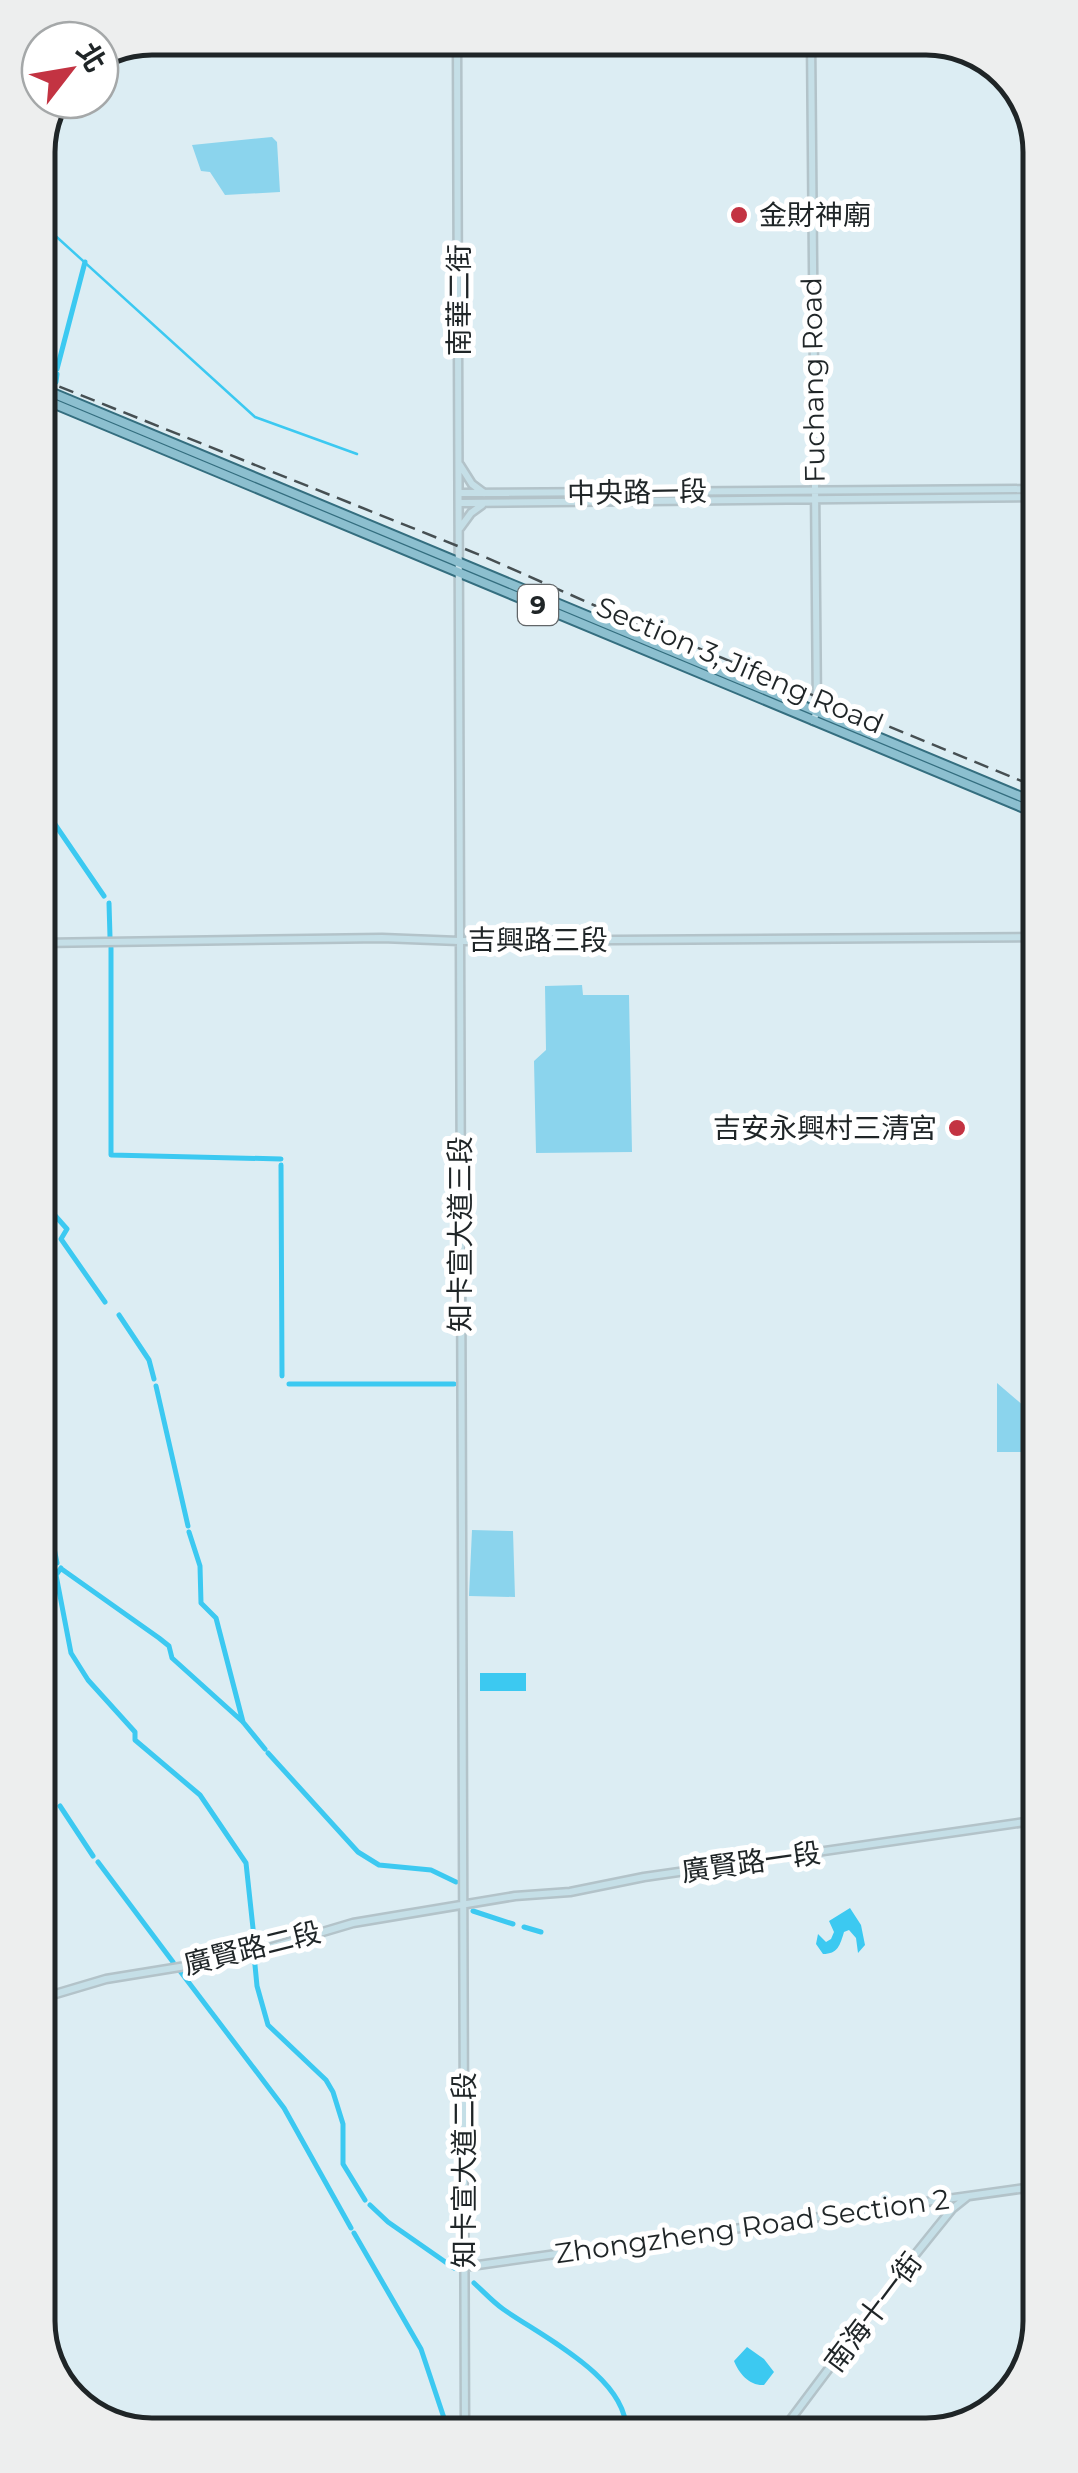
<svg xmlns="http://www.w3.org/2000/svg" width="1078" height="2473" viewBox="0 0 1078 2473" font-family="Montserrat,'Noto Sans TC',sans-serif">
  <style>
    .green { fill: #8bd4ed }
    .water { fill: #3cc9f1 }
    .lines { fill: none; stroke-linecap: round; stroke-linejoin: round }
    .stream { stroke: #3cc9f1; stroke-width: 2.5 }
    .canal { stroke: #3cc9f1; stroke-width: 5 }
    .secondary-casing { stroke: #b3c3c9; stroke-width: 11 }
    .primary-casing { stroke: #346e7f; stroke-width: 12 }
    .secondary { stroke: #c5dfe7; stroke-width: 6 }
    .primary { stroke: #8cbfcf; stroke-width: 8 }
    .rail { stroke: #464f52; stroke-width: 2.5; stroke-dasharray: 15 8; stroke-linecap: butt }
    .poi-dot { fill: #c33342; stroke: #fff; stroke-width: 4 }
    .labels { text-anchor: middle; stroke-width: 10; stroke-linejoin: round; paint-order: stroke }
    .shield { fill: #fff; stroke: #626668; stroke-width: 2.5 }
    .shield-label { font-size: 25px; font-weight: bold; fill: #1f2527 }
    .poi-label { font-size: 28px; fill: #1f2527; stroke: #fff; text-anchor: start }
    .street-label { font-size: 28px; fill: #1f2527; stroke: #fff }
    .rim { fill: none; stroke: #1f2527; stroke-width: 5 }
  </style>
  <rect width="100%" height="100%" fill="#dcedf3"/>
  <!-- green -->
  <path class="green" d="M 272,137 L 277,142 L 280,192 L 225,195 L 210,172 L 201,171 L 192,145 Z
    M 582,985 L 583,995 L 629,995 L 632,1152 L 536,1153 L 534,1061 L 546,1050 L 545,986 Z
    M 997,1383 L 1038,1418 L 1038,1452 L 997,1452 Z
    M 472,1530 L 513,1531 L 515,1597 L 469,1596 Z"/>
  <!-- water -->
  <path class="water" d="M 480,1673 L 526,1673 L 526,1691 L 480,1691 Z
    M 850,1908 L 861,1925 L 865,1945 L 858,1953 L 856,1938 L 849,1930 L 844,1932 C 840,1945 838,1954 823,1954 L 816,1944 L 818,1934 L 826,1942 L 831,1939 L 834,1932 L 829,1921 Z
    M 747,2347 L 764,2359 L 774,2372 L 764,2385 C 750,2386 739,2374 734,2361 Z"/>
  <g class="lines">
    <!-- stream -->
    <path class="stream" d="M 38,220 L 255,417 L 357,454"/>
    <!-- canal -->
    <path class="canal" d="M 57,369 L 85,262
      M 56,382 L 57,374
      M 39,463 L 50,411
      M 39,801 L 104,896
      M 109,903 L 110,937
      M 111,948 L 111,1155 L 281,1159
      M 281,1165 L 282,1376
      M 43,1202 L 67,1229 L 61,1239 L 105,1302
      M 119,1315 L 149,1360 L 154,1379
      M 289,1384 L 454,1384
      M 156,1386 L 188,1526
      M 41,1520 L 50,1528 L 57,1563
      M 189,1532 L 200,1566 L 201,1603 L 216,1618 L 243,1722
      M 61,1568 L 56,1575 L 71,1653 L 88,1680 L 135,1732 L 135,1740 L 200,1795 L 246,1863 L 255,1947
      M 63,1570 L 159,1638 L 169,1646 L 172,1658 L 243,1722 L 265,1749
      M 268,1753 L 358,1852 L 379,1865 L 431,1870 L 456,1882
      M 42,1775 L 48,1786
      M 60,1806 L 93,1856
      M 98,1862 L 173,1962
      M 473,1911 L 513,1924
      M 524,1927 L 541,1932
      M 254,1955 L 257,1986 L 268,2025 L 326,2080 L 333,2092 L 343,2124 L 343,2164 L 365,2200
      M 180,1971 L 284,2108 L 351,2228
      M 370,2205 L 388,2222 L 454,2268
      M 354,2233 L 421,2349 L 448,2430
      M 474,2283 C 484,2292 493,2302 503,2309 C 541,2336 629,2378 626,2432"/>
    <!-- secondary casing -->
    <g class="secondary-casing">
      <path id="secondary" d="M 457,38 L 465,2433
        M 811,38 L 817,711 L 813,721
        M 460,465 L 472,484 L 484,493
        M 459,493 L 1036,489
        M 459,503 L 1036,497
        M 460,528 L 471,513 L 482,505
        M 40,943 L 382,938 L 459,941 L 1037,937
        M 42,1998 L 106,1979 L 235,1958 L 353,1923 L 515,1896 L 570,1892 L 644,1877 L 1039,1820
        M 464,2267 L 1040,2186
        M 782,2431 L 902,2271 L 952,2209 L 967,2197"/>
    </g>
    <!-- primary casing -->
    <g class="primary-casing">
      <path id="primary" d="M 38,387 L 1036,803
        M 38,397 L 1036,813"/>
    </g>
    <!-- secondary -->
    <use href="#secondary" class="secondary"/>
    <!-- primary -->
    <use href="#primary" class="primary"/>
    <!-- rail -->
    <path class="rail" d="M 38,378 L 485,557 L 596,606 L 1036,787"/>
  </g>
  <!-- markers -->
  <g class="poi-dot">
    <circle cx="739" cy="215" r="10"/>
    <circle cx="957" cy="1128" r="10"/>
  </g>
  <g class="labels">
    <!-- shield labels -->
    <rect class="shield" x="518" y="585" width="40" height="40" rx="8"/>
    <g class="shield-label">
      <text x="538" y="614">9</text>
    </g>
    <!-- poi labels -->
    <g class="poi-label">
      <text x="759" y="225">金財神廟</text>
      <text x="937" y="1138" text-anchor="end">吉安永興村三清宮</text>
    </g>
    <!-- street labels -->
    <g class="street-label">
      <text transform="translate(459 300) rotate(-90)" y="10">南華二街</text>
      <text transform="translate(813 380) rotate(-91)" y="10">Fuchang Road</text>
      <text transform="translate(637 492) rotate(-1)" y="10">中央路一段</text>
      <text transform="translate(740 665) rotate(23)" y="10">Section 3, Jifeng Road</text>
      <text x="538" y="950">吉興路三段</text>
      <text transform="translate(460 1234) rotate(-90)" y="10">知卡宣大道三段</text>
      <text transform="translate(751 1862) rotate(-8)" y="10">廣賢路一段</text>
      <text transform="translate(252 1948) rotate(-14)" y="10">廣賢路二段</text>
      <text transform="translate(464 2170) rotate(-90)" y="10">知卡宣大道二段</text>
      <text transform="translate(752 2226) rotate(-8)" y="10">Zhongzheng Road Section 2</text>
      <text transform="translate(873 2312) rotate(-53)" y="10">南海十一街</text>
    </g>
  </g>
  <!-- crop -->
  <path d="M0 0H1078V2473H0ZM152 55H926A97 97 0 0 1 1023 152V2321A97 97 0 0 1 926 2418H152A97 97 0 0 1 55 2321V152A97 97 0 0 1 152 55Z" fill="#edeeee" fill-rule="evenodd"/>
  <path class="rim" d="M152 55H926A97 97 0 0 1 1023 152V2321A97 97 0 0 1 926 2418H152A97 97 0 0 1 55 2321V152A97 97 0 0 1 152 55Z"/>
  <!-- north arrow -->
  <g transform="translate(70 70) rotate(59)"><circle r="48" fill="#ffffff" stroke="#a5a8a9" stroke-width="2.5"/>
  <path d="M0-8L18 38L0 25L-18 38Z" fill="#c33342"/>
  <text y="-15" font-size="28" font-weight="bold" text-anchor="middle" fill="#1f2527">北</text>
  </g>
</svg>
